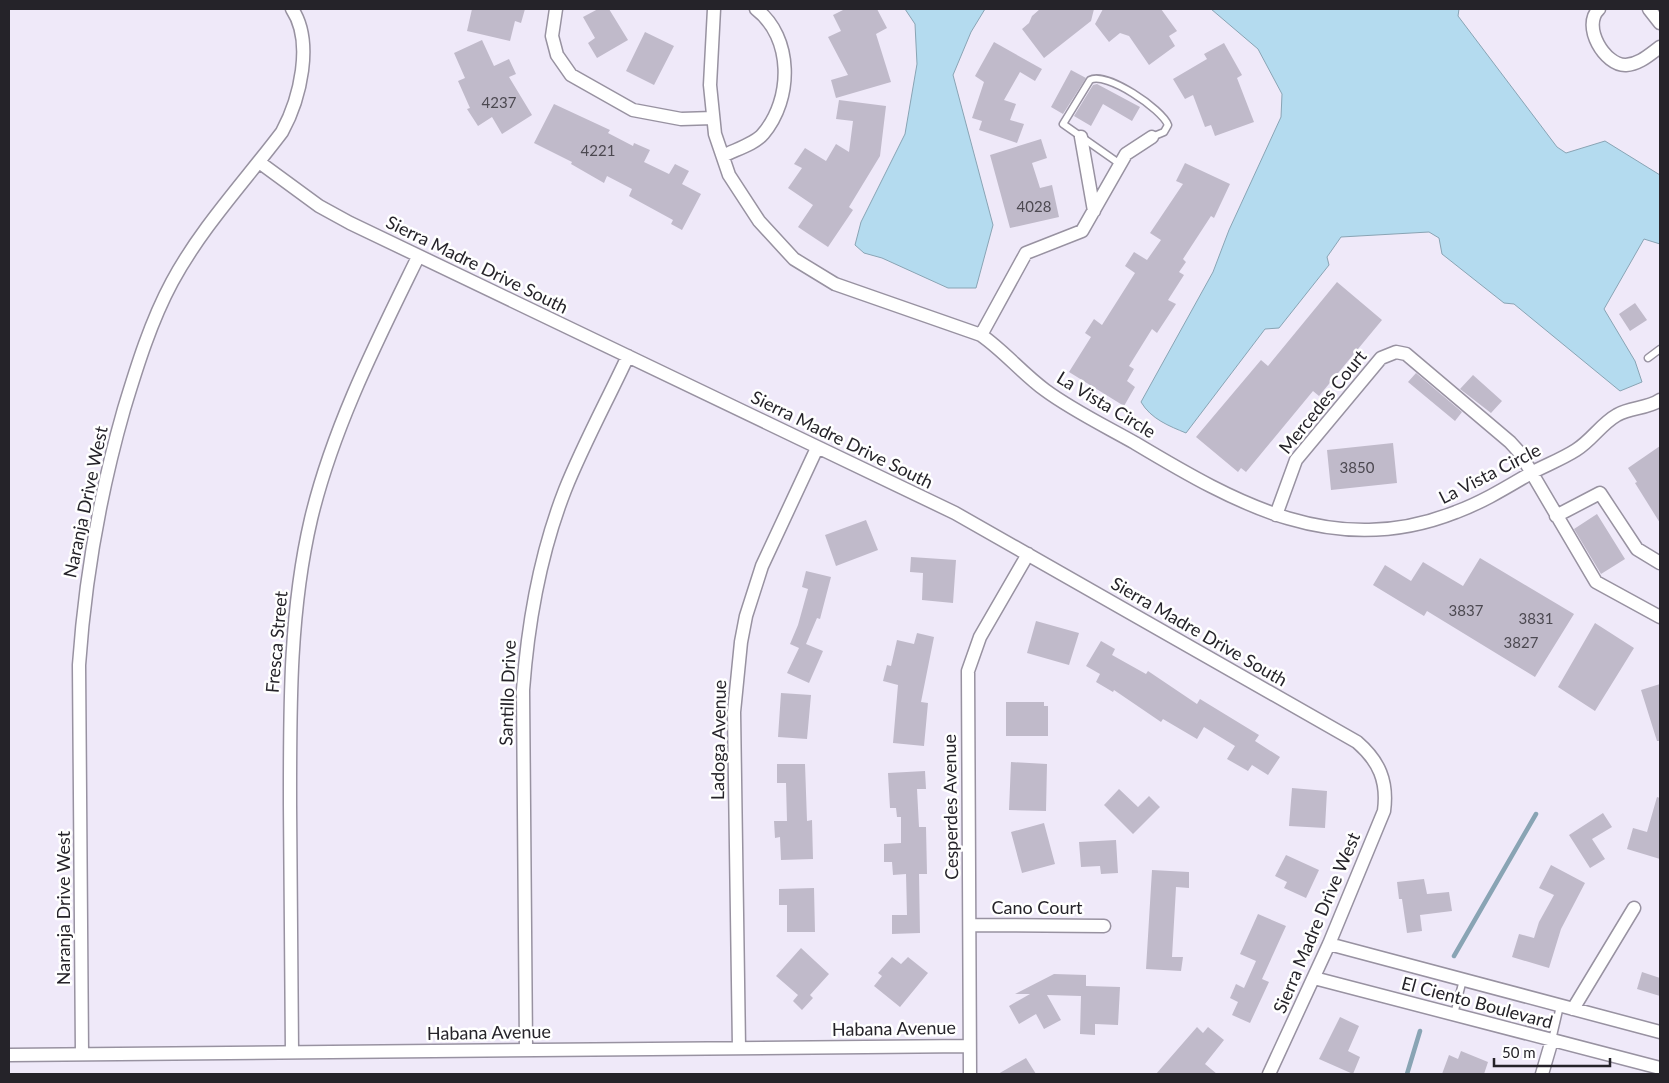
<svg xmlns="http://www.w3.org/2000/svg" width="1669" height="1083" viewBox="0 0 1669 1083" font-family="Lato,sans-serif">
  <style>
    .water { fill: #b4dbef; stroke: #89a4b4 }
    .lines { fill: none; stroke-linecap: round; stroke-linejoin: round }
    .stream { stroke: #89a4b4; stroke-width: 4.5 }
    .building { fill: #c0baca }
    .service-casing { stroke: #9892a1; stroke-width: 9 }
    .minor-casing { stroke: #9892a1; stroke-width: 15 }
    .service { stroke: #fff; stroke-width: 6 }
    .minor { stroke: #fff; stroke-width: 12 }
    .labels { text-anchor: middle; stroke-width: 5; stroke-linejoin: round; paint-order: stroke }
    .number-label { font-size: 15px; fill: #4c4951 }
    .street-label { font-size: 18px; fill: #252329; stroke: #fff }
  </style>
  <rect width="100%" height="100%" fill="#efe9f9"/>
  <!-- water -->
  <path class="water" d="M 905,9 L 985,9 L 971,32 L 953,75 L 993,225 L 976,288 L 948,288 L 882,258 L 864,253 L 855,245 L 861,222 L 905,134 L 917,64 L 915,24 Z
    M 1211,9 L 1459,9 L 1458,16 L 1557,147 L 1566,153 L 1605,141 L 1660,175 L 1660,244 L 1644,239 L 1604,309 L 1635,361 L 1642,382 L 1620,391 L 1514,304 L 1504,303 L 1442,254 L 1439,238 L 1429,232 L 1341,237 L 1327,257 L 1329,265 L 1279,328 L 1265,329 L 1186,433 C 1169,426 1151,419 1141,402 L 1213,272 L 1229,230 L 1281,117 L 1282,94 L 1258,49 Z"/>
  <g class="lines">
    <!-- stream -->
    <path class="stream" d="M 1454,956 L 1536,814
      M 1407,1074 L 1420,1031"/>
  </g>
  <!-- building -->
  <path class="building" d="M 472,9 L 525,9 L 521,23 L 515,21 L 510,41 L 467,31 Z
    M 598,9 L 609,9 L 628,40 L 597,58 L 588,43 L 595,38 L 583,17 Z
    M 845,9 L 877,9 L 887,28 L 876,34 L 891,82 L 836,98 L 831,80 L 848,75 L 828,37 L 841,31 L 833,15 Z
    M 1040,9 L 1094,9 L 1091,21 L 1044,58 L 1022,29 L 1029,23 L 1032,16 Z
    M 1103,9 L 1161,9 L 1177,31 L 1169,36 L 1175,46 L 1149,65 L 1129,36 L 1120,33 L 1109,42 L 1095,24 Z
    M 645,32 L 674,46 L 654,85 L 626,71 Z
    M 482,40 L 494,66 L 509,59 L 516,74 L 509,77 L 532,115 L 502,134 L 492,117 L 478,126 L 467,109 L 470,108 L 458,81 L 465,78 L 454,53 Z
    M 994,42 L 1042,69 L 1035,81 L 1020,72 L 1004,100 L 1016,104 L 1010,120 L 1024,124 L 1017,143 L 979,130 L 982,121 L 972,118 L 984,82 L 975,76 Z
    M 1224,43 L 1242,75 L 1237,78 L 1254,122 L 1215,136 L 1211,125 L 1205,127 L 1193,95 L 1185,99 L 1173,79 L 1207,59 L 1204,54 Z
    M 1071,70 L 1086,78 L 1063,114 L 1051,107 Z
    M 1097,84 L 1140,107 L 1132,121 L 1103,104 L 1091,126 L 1074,116 L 1093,85 Z
    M 839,100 L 886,106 L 880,156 L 849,207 L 853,210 L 828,247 L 798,227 L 813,205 L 788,188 L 802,168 L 794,164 L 805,148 L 826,161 L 836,144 L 849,152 L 853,121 L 836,119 Z
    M 554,104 L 610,130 L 608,133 L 633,146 L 634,143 L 650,150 L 644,162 L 669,174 L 675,164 L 689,171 L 682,184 L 701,194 L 682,230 L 671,224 L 673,220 L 629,196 L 632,189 L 607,176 L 604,183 L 571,164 L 572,162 L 534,143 Z
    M 1041,139 L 1047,158 L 1032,163 L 1040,188 L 1052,185 L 1059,217 L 1010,228 L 990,155 Z
    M 1185,163 L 1230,184 L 1214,218 L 1211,216 L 1183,259 L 1186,262 L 1179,272 L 1184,275 L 1168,300 L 1176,304 L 1157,333 L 1152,329 L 1129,366 L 1134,369 L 1127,381 L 1135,387 L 1124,406 L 1069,372 L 1091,337 L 1085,333 L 1094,319 L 1102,325 L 1135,273 L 1125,266 L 1134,252 L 1147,260 L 1161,240 L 1150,233 L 1183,184 L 1176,181 Z
    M 1337,282 L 1382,320 L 1319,396 L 1313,391 L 1246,472 L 1241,468 L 1238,472 L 1196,437 L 1261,360 L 1268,366 Z
    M 1635,303 L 1647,320 L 1630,331 L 1619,314 Z
    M 1416,373 L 1462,412 L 1455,421 L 1408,382 Z
    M 1473,375 L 1502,401 L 1491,413 L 1460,389 Z
    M 1393,443 L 1397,483 L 1331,490 L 1327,450 Z
    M 1660,446 L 1660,523 L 1635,483 L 1637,482 L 1628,468 Z
    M 1597,514 L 1625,559 L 1601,574 L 1574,529 Z
    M 866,520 L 878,550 L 836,566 L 825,535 Z
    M 911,557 L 956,560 L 953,603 L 922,600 L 923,573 L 910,572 Z
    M 1480,558 L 1574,614 L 1535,677 L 1427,611 L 1424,616 L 1373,585 L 1385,565 L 1411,581 L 1423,562 L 1463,586 Z
    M 806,571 L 831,577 L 820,619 L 817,618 L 806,644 L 823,651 L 809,683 L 787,673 L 799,648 L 790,644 L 798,625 L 808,589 L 802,587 Z
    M 1036,621 L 1079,633 L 1069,665 L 1027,653 Z
    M 1595,623 L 1634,648 L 1595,711 L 1558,687 Z
    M 917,633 L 934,637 L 921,702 L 928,703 L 924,746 L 893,743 L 898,685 L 883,681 L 887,665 L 891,666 L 897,640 L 914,644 Z
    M 1101,641 L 1115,649 L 1112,655 L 1146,674 L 1148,671 L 1197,704 L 1200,699 L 1259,735 L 1255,741 L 1280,757 L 1268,775 L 1252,765 L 1248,771 L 1227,759 L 1235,746 L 1204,727 L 1197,739 L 1163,719 L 1161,722 L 1114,690 L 1113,692 L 1096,682 L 1100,674 L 1086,666 Z
    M 1660,684 L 1660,741 L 1657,741 L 1641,690 Z
    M 781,693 L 811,695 L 807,739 L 778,737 Z
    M 1006,702 L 1044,702 L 1044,706 L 1048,706 L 1048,736 L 1006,736 Z
    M 1011,762 L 1047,764 L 1046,811 L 1009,810 Z
    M 777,764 L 805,764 L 807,821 L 812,820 L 813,859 L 781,860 L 780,837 L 775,838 L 774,821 L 787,821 L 786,783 L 777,783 Z
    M 925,771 L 926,789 L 917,789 L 919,827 L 926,827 L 927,874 L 919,874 L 920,933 L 892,934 L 892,915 L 907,915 L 906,874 L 893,875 L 892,862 L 884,862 L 884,844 L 901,843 L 901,817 L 897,817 L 896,808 L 890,808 L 888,773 Z
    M 1292,788 L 1327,791 L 1325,828 L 1289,826 Z
    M 1119,789 L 1138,807 L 1149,796 L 1160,807 L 1133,834 L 1104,805 Z
    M 1657,797 L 1660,798 L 1660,859 L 1627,849 L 1633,828 L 1647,832 Z
    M 1603,813 L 1612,827 L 1592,839 L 1605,859 L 1590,868 L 1569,835 Z
    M 1044,823 L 1055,864 L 1022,873 L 1011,832 Z
    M 1116,840 L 1118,873 L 1101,874 L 1100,866 L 1081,867 L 1079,842 Z
    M 1286,855 L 1319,870 L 1306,898 L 1284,888 L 1287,882 L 1275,876 Z
    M 1551,865 L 1585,883 L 1561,929 L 1549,968 L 1512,957 L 1519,934 L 1534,938 L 1539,922 L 1554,895 L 1539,888 Z
    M 1152,870 L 1189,872 L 1189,888 L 1176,887 L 1172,957 L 1183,957 L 1181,971 L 1146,969 Z
    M 1424,879 L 1427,894 L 1449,892 L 1452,911 L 1420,915 L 1422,931 L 1407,933 L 1402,899 L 1399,899 L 1397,882 Z
    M 814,888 L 815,932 L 787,932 L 787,905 L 779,905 L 779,889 Z
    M 1258,914 L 1286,926 L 1262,979 L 1269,982 L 1250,1023 L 1232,1015 L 1238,1002 L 1230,998 L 1236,984 L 1244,988 L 1256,961 L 1240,954 Z
    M 801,948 L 829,974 L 810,995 L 813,998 L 802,1010 L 793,1001 L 798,995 L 776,976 Z
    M 892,957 L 901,964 L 908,957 L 928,973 L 900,1007 L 874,986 L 882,976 L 878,973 Z
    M 1642,972 L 1660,978 L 1660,996 L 1637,989 Z
    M 1054,974 L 1086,975 L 1086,986 L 1120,987 L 1118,1025 L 1095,1024 L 1095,1035 L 1080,1034 L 1081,996 L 1047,995 L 1061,1020 L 1044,1029 L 1036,1014 L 1019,1024 L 1009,1006 L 1030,994 L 1015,994 Z
    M 1340,1017 L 1359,1026 L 1348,1051 L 1360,1057 L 1353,1074 L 1319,1059 Z
    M 1197,1027 L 1203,1033 L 1208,1027 L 1224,1040 L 1205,1064 L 1217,1074 L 1156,1074 Z
    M 1461,1051 L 1488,1062 L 1484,1074 L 1442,1074 L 1449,1055 L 1458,1059 Z
    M 1026,1058 L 1036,1074 L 998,1074 Z"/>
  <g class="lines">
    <!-- service casing -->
    <g class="service-casing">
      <path id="service" d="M 1120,164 L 1063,124 L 1090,80 C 1106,71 1162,109 1168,125 L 1164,132 L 1152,137
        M 1648,358 L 1660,349
        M 1454,1014 L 1463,980
        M 1552,1040 L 1560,1006"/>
    </g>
    <!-- minor casing -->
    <g class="minor-casing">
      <path id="minor" d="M 556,9 L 552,36 L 557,55 L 571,75 L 633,110 L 681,119 L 713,118
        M 714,9 L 710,85 L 715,134 L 729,175 L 759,221 L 794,259 L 835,284 L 981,335 C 1004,351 1022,373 1045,390 C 1072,410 1105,426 1135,443 C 1237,504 1335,560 1456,512 C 1483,502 1507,487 1531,473 C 1546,465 1562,459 1576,450 C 1592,440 1601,424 1617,415 C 1630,407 1647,409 1660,400
        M 1599,9 C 1581,26 1605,66 1626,65 C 1640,64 1650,54 1660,47
        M 1649,9 L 1660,23
        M 1081,137 L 1094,211
        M 723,156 C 734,150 755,144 763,134 C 793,99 793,37 756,9
        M 259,162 L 319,206 L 350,223 L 955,513 L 1357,742 C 1379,761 1388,781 1384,811 L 1329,944 L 1269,1074
        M 981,335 L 1026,253 L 1082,231 L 1126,154 L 1152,137
        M 1276,515 L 1296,460 L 1381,358 L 1396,352 L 1406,354 L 1510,442 L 1520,453 L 1596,582 L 1660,617
        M 1556,516 L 1600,493 L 1637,549 L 1660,563
        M 970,925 L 1104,926
        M 1329,944 L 1660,1032
        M 1314,978 L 1660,1068
        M 1573,1009 L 1634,908
        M 739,1048 L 734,712 L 741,642 L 746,616 L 762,566 L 817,448
        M 526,1049 L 523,690 C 528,622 540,554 565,490 C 583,445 607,401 628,356
        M 292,1052 C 292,970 291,888 290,805 C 290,710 289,613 311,519 C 333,427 377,341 418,257
        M 82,1054 L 79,665 C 85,578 100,493 124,409 C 137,366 151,321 172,282 C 201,228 245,181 282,132 C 300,99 314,42 292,9
        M 9,1055 L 969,1046
        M 970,1074 L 968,671 L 980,637 L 1028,554
        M 1542,1074 L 1552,1040"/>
    </g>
    <!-- service -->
    <use href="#service" class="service"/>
    <!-- minor -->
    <use href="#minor" class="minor"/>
  </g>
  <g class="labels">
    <!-- number labels -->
    <g class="number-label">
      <text x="499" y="108">4237</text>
      <text x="598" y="156">4221</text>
      <text x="1034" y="212">4028</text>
      <text x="1357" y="473">3850</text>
      <text x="1466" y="616">3837</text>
      <text x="1536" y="624">3831</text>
      <text x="1521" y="648">3827</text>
    </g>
    <!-- street labels -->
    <g class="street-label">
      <text transform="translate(477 265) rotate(26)" y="6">Sierra Madre Drive South</text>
      <text transform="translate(1323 402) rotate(-51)" y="6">Mercedes Court</text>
      <text transform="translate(1106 405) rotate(31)" y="6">La Vista Circle</text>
      <text transform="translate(842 440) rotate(26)" y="6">Sierra Madre Drive South</text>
      <text transform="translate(1490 474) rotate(-27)" y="6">La Vista Circle</text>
      <text transform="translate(86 502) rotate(-78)" y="6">Naranja Drive West</text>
      <text transform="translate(1199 632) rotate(30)" y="6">Sierra Madre Drive South</text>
      <text transform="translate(277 642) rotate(-85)" y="6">Fresca Street</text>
      <text transform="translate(508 693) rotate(-88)" y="6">Santillo Drive</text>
      <text transform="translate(719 740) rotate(-89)" y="6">Ladoga Avenue</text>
      <text transform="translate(951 807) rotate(-91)" y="6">Cesperdes Avenue</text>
      <text transform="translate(64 908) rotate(-90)" y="6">Naranja Drive West</text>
      <text x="1037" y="914">Cano Court</text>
      <text transform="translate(1317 923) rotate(-67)" y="6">Sierra Madre Drive West</text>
      <text transform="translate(1477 1003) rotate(15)" y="6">El Ciento Boulevard</text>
      <text transform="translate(894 1029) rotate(-1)" y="6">Habana Avenue</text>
      <text transform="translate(489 1033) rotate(-1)" y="6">Habana Avenue</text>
    </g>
  </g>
  <!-- border -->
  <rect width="1669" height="1083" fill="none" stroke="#252329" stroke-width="20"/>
  <!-- scale -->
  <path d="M1494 1058v8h116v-8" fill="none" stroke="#252329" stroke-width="2.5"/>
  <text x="1502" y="1058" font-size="15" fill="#252329" stroke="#ffffff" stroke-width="4" paint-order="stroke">50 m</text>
</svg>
